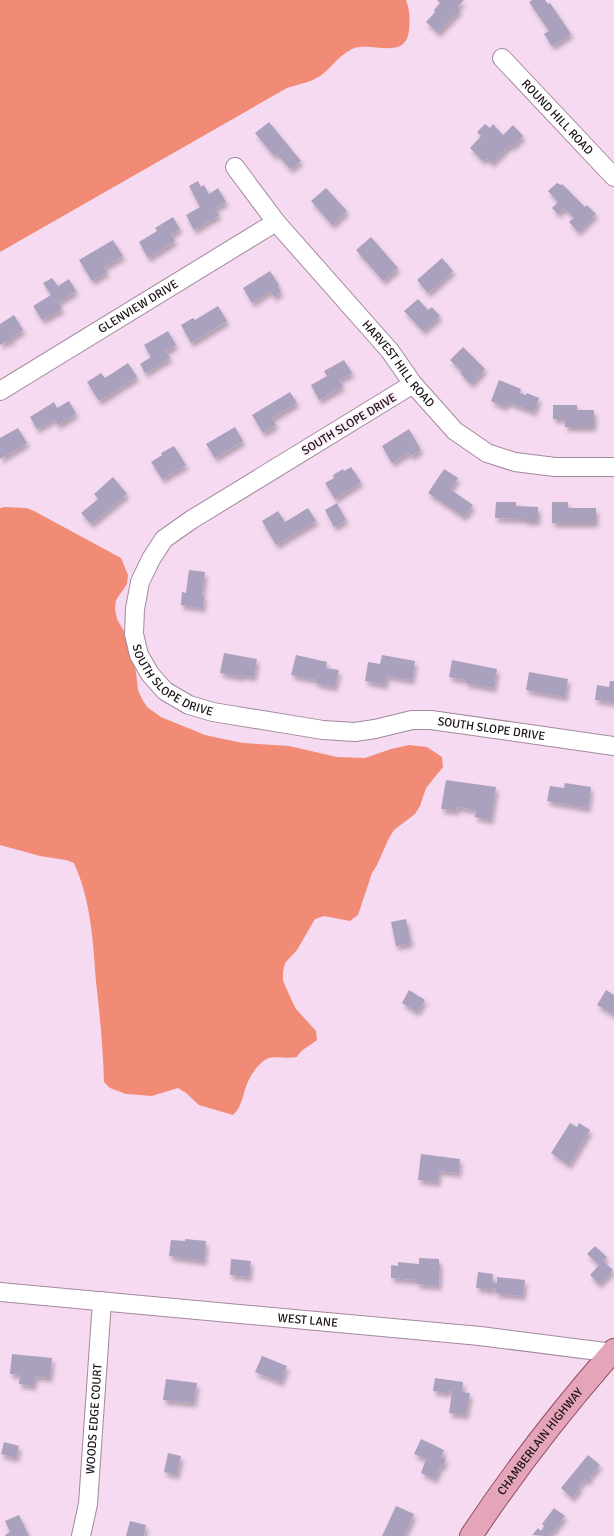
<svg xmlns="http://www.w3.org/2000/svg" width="614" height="1536" viewBox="0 0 614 1536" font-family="Signika,sans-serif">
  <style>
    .forest { fill: #f18b76 }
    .building { fill: #aaa1be; filter: url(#shadow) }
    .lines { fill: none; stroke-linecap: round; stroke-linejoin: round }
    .minor-casing { stroke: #a2899e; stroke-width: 20 }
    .major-casing { stroke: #924a62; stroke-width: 24 }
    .minor { stroke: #fff; stroke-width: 18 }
    .major { stroke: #e4a5b9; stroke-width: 22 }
    .labels { text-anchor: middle; stroke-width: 3.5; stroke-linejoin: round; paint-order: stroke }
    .street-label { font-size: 12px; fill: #1a1118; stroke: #fcebf9 }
  </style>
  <defs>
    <filter id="shadow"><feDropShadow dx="2.5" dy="4.5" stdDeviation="2" flood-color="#0004"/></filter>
  </defs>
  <rect width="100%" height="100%" fill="#f5daf1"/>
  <!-- forest -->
  <path class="forest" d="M 0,0 L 406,0 C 410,11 410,19 409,30 C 406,62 370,40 352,49 C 340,55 333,65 324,73 C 314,82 299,84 287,88 L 0,252 Z
    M 5,507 L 26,508 L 34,511 L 121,558 L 128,575 L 127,584 L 116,600 L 115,609 L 117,619 L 126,635 L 136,672 L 138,690 L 142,699 L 147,707 L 161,717 L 205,735 L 214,737 L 243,743 L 289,746 L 337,757 L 365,758 L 391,749 L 409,745 L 427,747 L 442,757 L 443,767 L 426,788 L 420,806 L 415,814 L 394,830 L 389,838 L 377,865 L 372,873 L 358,915 L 350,921 L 324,916 L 315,919 L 297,950 L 285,963 L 283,972 L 283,981 L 292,1001 L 296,1009 L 316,1031 L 317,1040 C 310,1046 302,1048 297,1057 C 287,1059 276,1056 269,1058 C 260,1061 250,1075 247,1084 C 242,1096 243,1105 233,1115 L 199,1105 L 186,1093 L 178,1088 L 152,1096 L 126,1094 L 110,1088 L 104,1082 C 103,1049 100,1015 96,982 C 93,941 91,901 74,863 L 66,860 L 40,856 L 0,845 L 0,508 Z"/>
  <!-- building -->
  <path class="building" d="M 437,0 L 464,0 L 457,7 L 460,10 L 438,33 L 426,22 L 435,12 L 434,10 L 440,3 Z
    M 532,0 L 545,0 L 548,4 L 550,3 L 571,34 L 552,46 L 544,34 L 549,31 L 529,2 Z
    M 269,122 L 301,161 L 290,169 L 277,154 L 274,156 L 255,133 Z
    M 485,124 L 490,128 L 493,124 L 503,135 L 513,125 L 523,136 L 512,147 L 510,145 L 492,163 L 486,158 L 483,161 L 470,148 L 481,136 L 477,132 Z
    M 198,181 L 201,187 L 204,185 L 209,194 L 218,188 L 226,202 L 215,208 L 219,215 L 194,230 L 186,215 L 200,207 L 189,186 Z
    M 557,183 L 561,185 L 562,184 L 585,207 L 587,205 L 596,214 L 578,232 L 569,222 L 574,218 L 564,208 L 558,214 L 552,208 L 558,202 L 548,191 Z
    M 326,188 L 347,211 L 332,225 L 311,201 Z
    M 173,217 L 180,229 L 171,234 L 175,241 L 148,258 L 139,242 L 157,231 L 155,228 Z
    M 371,237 L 398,268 L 383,281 L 356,250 Z
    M 113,240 L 123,256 L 104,267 L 107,272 L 92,281 L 79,260 Z
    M 442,258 L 453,271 L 428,293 L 417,280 Z
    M 270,271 L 279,285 L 278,287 L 281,292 L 274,297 L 270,291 L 252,303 L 243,288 Z
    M 52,278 L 58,286 L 69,279 L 76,291 L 58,302 L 62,309 L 42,320 L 33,306 L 51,295 L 43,283 Z
    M 418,299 L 428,310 L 432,307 L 440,316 L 423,331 L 404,311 Z
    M 218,306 L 227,321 L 191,343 L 181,325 L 193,318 L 195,320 Z
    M 14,315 L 23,330 L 11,338 L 13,341 L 10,342 L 9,340 L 0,345 L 0,324 Z
    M 168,331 L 176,345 L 166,351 L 170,358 L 145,373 L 140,364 L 151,357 L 144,345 Z
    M 463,347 L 485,369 L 471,384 L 460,373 L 462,372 L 450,360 Z
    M 344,360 L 352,373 L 339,380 L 343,386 L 319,400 L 311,385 L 327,376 L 324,371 Z
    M 128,363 L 137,377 L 99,401 L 87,382 L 101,373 L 105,378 Z
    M 499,380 L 521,389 L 520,393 L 526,395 L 527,393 L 539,398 L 534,412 L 507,402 L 505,407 L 491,401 Z
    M 290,392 L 297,403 L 272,418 L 276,425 L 263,433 L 252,415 Z
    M 69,401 L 76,414 L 58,425 L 54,419 L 37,429 L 30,417 L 54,402 L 57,408 Z
    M 553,405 L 577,405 L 577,410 L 594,410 L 594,427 L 565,427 L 565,419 L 553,419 Z
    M 235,427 L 243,441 L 215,458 L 206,444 Z
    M 18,428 L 27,443 L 0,459 L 0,438 Z
    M 409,429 L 421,450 L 411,456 L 409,452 L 392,463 L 382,446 Z
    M 174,446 L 186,465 L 162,479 L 151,462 L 162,455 L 161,453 Z
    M 351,467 L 361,482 L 335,499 L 325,483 L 334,478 L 333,475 L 343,469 L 344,471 Z
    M 444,469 L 458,478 L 450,489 L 473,505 L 464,517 L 428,493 Z
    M 113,477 L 127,494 L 91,524 L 81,513 L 98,499 L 94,494 Z
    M 496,502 L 516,502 L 516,506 L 538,507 L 538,519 L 536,521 L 525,521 L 525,519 L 495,518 Z
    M 552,502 L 568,502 L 568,508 L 596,508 L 596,523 L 552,523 Z
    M 337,503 L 346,520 L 334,527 L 325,510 Z
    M 308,508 L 316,521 L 276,545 L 262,521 L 278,511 L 285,522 Z
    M 189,570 L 205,572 L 202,595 L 204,596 L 203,608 L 181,605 L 182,592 L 186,593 Z
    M 224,653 L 257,659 L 254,677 L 241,675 L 241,677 L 220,673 Z
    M 296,655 L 327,662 L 326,668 L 339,670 L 335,687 L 315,683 L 316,680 L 291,675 Z
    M 382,655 L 415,661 L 412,680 L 387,676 L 385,685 L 365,681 L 368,662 L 380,664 Z
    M 452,660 L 497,669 L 494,688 L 465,683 L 466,680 L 449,677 Z
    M 529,672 L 568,679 L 565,697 L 526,690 Z
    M 610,681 L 614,681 L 614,702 L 595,700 L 597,685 L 609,687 Z
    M 446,780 L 496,787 L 491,820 L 475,817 L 476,810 L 457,807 L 456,811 L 441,809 Z
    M 565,783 L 591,787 L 588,808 L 547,801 L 550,786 L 564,788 Z
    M 406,919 L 411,943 L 396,946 L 391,922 Z
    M 409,990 L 425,1000 L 417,1012 L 402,1003 Z
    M 606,990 L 614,995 L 614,1015 L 597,1005 Z
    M 570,1123 L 577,1127 L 579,1123 L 590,1130 L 569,1165 L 551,1153 Z
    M 421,1154 L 460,1159 L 459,1173 L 439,1171 L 438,1182 L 418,1180 Z
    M 185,1239 L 206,1241 L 204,1261 L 169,1256 L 171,1240 L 185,1241 Z
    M 595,1246 L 607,1257 L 603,1261 L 613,1270 L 599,1284 L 590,1275 L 599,1265 L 587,1254 Z
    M 419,1258 L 439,1259 L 439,1264 L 440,1266 L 439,1286 L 417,1284 L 417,1280 L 391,1278 L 391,1265 L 398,1266 L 398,1262 L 419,1264 Z
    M 231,1259 L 251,1261 L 249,1277 L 230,1275 Z
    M 478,1272 L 493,1274 L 492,1282 L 497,1283 L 497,1277 L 525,1280 L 523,1296 L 495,1293 L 496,1289 L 492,1288 L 492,1290 L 476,1288 Z
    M 12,1354 L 52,1358 L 50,1378 L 35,1376 L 34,1386 L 19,1384 L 20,1375 L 10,1374 Z
    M 262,1356 L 287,1366 L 281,1382 L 255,1372 Z
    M 435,1378 L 463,1382 L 462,1392 L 470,1393 L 466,1415 L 449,1413 L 452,1392 L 447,1391 L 447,1393 L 433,1391 Z
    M 166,1379 L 197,1383 L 194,1403 L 163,1400 Z
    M 421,1439 L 444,1450 L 441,1457 L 446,1459 L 443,1466 L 441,1465 L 435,1479 L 421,1473 L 426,1459 L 414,1454 Z
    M 4,1442 L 19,1446 L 16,1458 L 1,1454 Z
    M 168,1453 L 181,1456 L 177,1475 L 164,1472 Z
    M 588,1455 L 600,1465 L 589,1477 L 591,1478 L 588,1481 L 585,1479 L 578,1487 L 580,1488 L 572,1498 L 561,1488 Z
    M 396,1506 L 414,1514 L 404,1536 L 382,1536 Z
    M 554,1508 L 565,1516 L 553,1531 L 551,1532 L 548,1536 L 532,1535 L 538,1528 L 541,1531 L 544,1526 L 542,1524 Z
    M 19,1515 L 29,1536 L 5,1536 L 5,1535 L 10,1532 L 5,1521 Z
    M 130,1521 L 146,1525 L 144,1536 L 126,1536 Z"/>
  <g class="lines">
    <!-- minor casing -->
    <g class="minor-casing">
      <g id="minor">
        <path id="s1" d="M 502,58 L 614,177"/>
        <path id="s2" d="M 235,167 L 276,222 L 390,351 L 413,384 L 455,431 L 487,453 L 515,462 L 555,467 L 614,467"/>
        <path id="s3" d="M 413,384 L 191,520 L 164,539 L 151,559 L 140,582 L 135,609 L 134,634 L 139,655 L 150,674 L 165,691 L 189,705 L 213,712 L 323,730 L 355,732 L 375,729 L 412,720 L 431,720 L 614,746"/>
        <path id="s4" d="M 0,391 L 276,222"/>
        <path id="s5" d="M 0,1292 L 480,1336 L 614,1353"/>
        <path id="s6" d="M 81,1536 L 88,1504 L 102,1301"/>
      </g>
    </g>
    <!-- major casing -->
    <g class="major-casing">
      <g id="major">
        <path id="s7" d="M 471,1536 C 514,1471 562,1409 614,1350"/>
      </g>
    </g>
    <!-- minor -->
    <use href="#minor" class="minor"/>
    <!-- major -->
    <use href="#major" class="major"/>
  </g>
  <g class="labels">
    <!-- street labels -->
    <g class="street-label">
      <text dy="4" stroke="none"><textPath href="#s1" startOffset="81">ROUND HILL ROAD</textPath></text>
      <text dy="4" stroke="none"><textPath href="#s4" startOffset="162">GLENVIEW DRIVE</textPath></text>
      <text dy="4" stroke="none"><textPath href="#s2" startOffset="256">HARVEST HILL ROAD</textPath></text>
      <text transform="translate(349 424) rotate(-31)" y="4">SOUTH SLOPE DRIVE</text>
      <text dy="4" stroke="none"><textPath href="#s3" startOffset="460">SOUTH SLOPE DRIVE</textPath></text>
      <text dy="4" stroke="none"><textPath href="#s3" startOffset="796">SOUTH SLOPE DRIVE</textPath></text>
      <text dy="4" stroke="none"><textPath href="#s5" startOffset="309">WEST LANE</textPath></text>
      <text dy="4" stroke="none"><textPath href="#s6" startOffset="118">WOODS EDGE COURT</textPath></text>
      <text dy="4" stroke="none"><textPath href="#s7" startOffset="117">CHAMBERLAIN HIGHWAY</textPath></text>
    </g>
  </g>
</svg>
